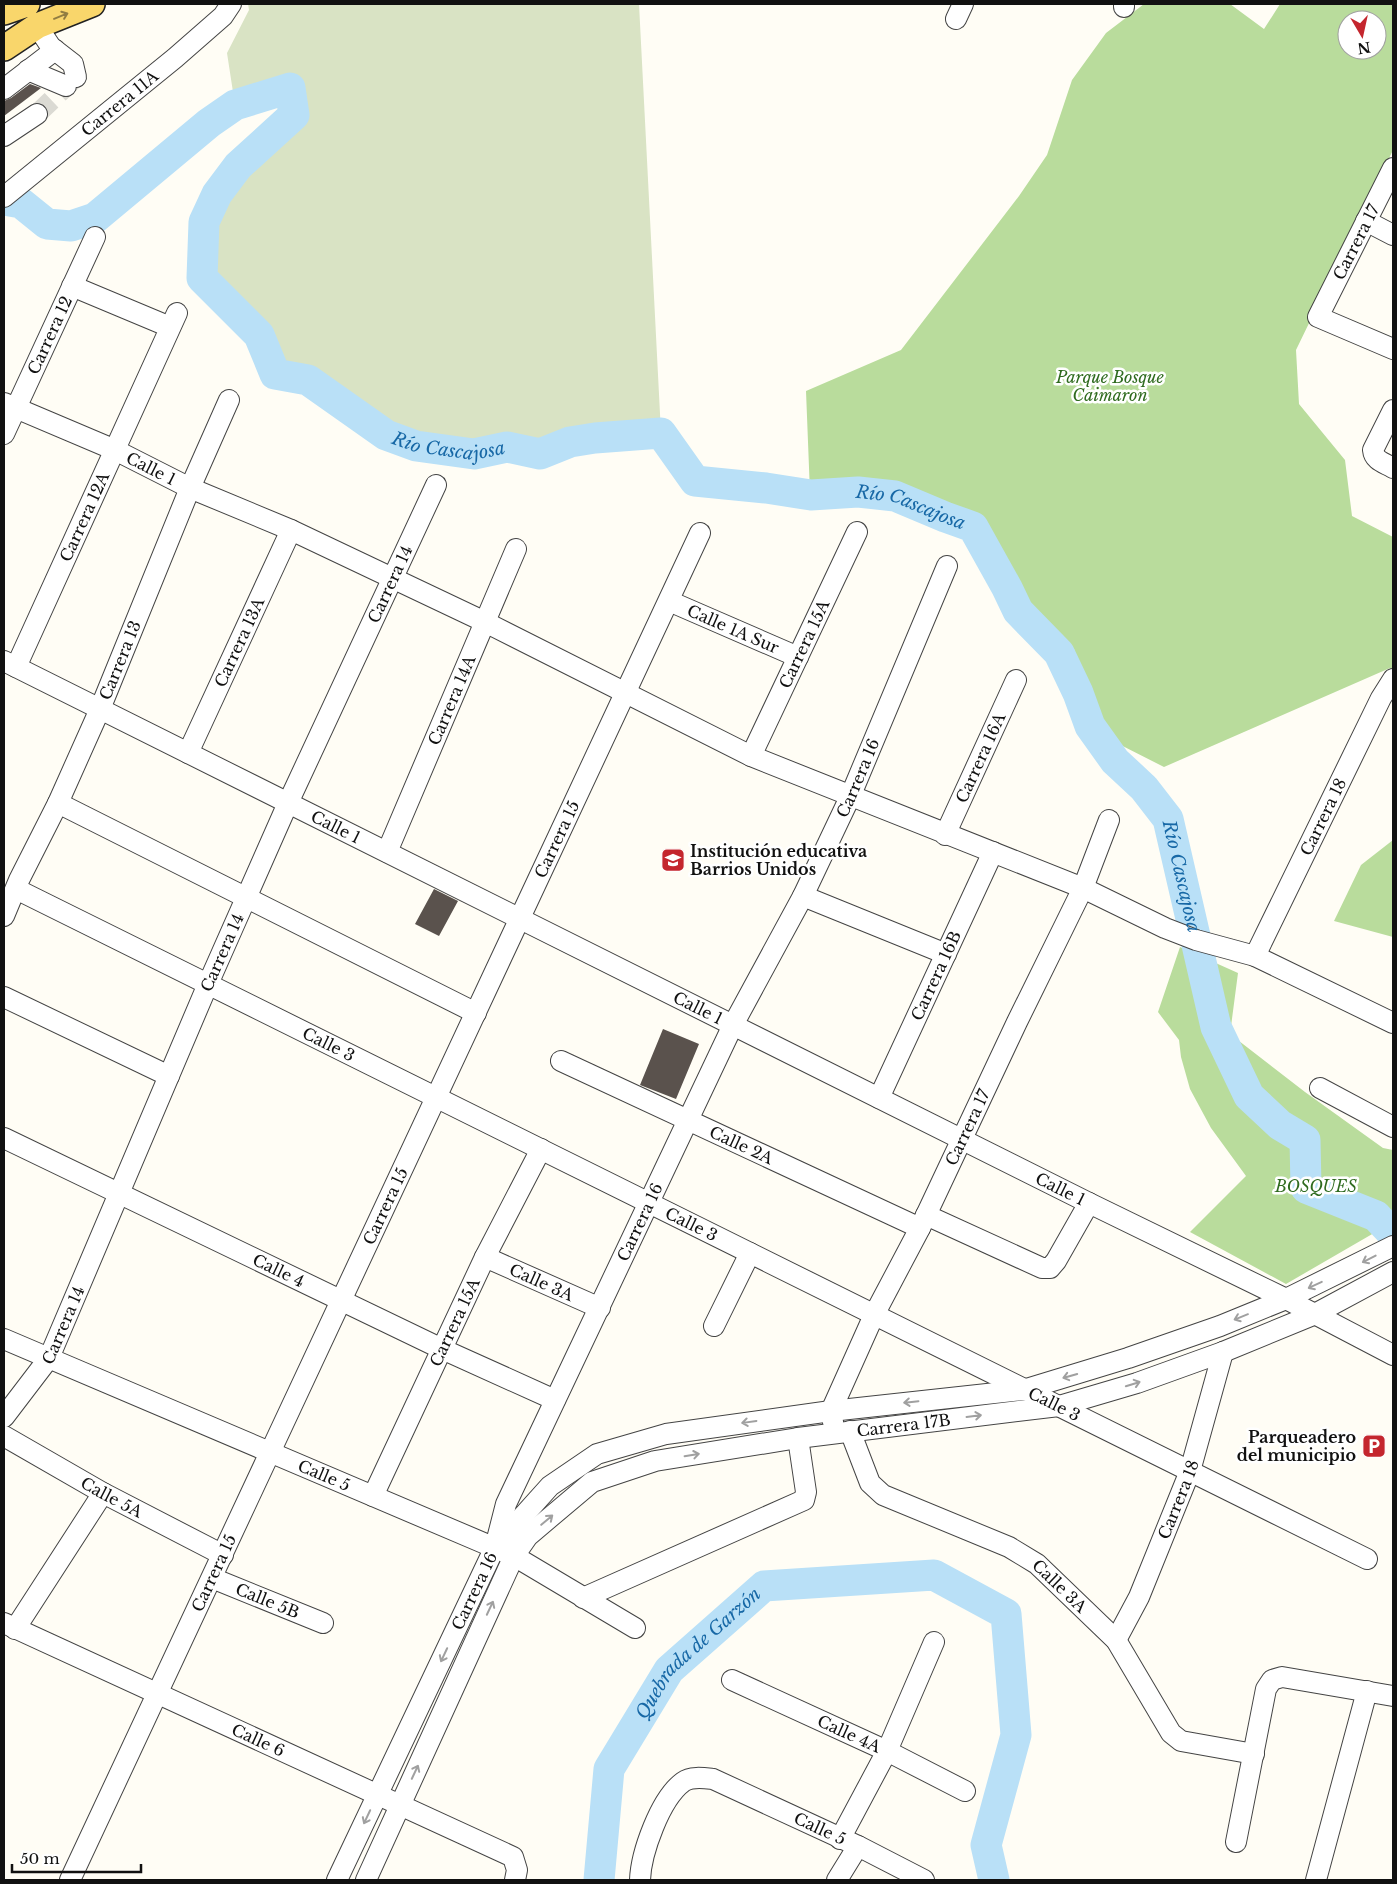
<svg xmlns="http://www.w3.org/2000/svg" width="1397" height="1884" viewBox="0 0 1397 1884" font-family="'Libre Baskerville',serif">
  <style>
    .forest { fill: #b9dc9c; fill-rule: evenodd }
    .cemetery { fill: #d9e3c4 }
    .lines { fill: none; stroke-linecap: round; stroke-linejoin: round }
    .river { stroke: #b9e0f7; stroke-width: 31 }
    .building { fill: #5a524d }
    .minor-tunnel { stroke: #dbdad3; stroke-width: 20; stroke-dasharray: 20 10; stroke-linecap: butt }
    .minor-casing { stroke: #444; stroke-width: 22 }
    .major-casing { stroke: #222; stroke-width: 28 }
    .minor { stroke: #fff; stroke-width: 20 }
    .major { stroke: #f9d66b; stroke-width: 25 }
    .oneway { stroke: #917d42 }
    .oneway2 { stroke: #a0a0a0 }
    .labels { text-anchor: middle; stroke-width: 5; stroke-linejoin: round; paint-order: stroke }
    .street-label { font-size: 16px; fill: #111; stroke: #fff }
    .park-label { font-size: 16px; font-style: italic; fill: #2f6b1f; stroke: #fff }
    .poi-label { font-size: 16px; font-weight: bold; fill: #111; stroke: #fff; text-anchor: start }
    .water-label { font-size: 18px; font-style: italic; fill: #1768a6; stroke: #fff }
  </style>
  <rect width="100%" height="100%" fill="#fffdf5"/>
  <!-- forest -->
  <path class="forest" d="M 1144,4 L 1230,4 L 1264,29 L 1280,4 L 1393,4 L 1393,150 L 1296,350 L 1299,404 L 1345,460 L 1352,516 L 1393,537 L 1393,672 L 1390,668 L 1164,767 L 1097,733 L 1074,649 L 1027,613 L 978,519 L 947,513 L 897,489 L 810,493 L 806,391 L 901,350 L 1019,196 L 1047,155 L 1072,80 L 1106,33 ZM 1347,20 L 1377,20 L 1377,50 L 1347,50 Z
    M 1393,840 L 1393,937 L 1334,921 L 1361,865 Z
    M 1180,947 L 1238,973 L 1230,1034 L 1305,1092 L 1383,1148 L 1393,1150 L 1393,1222 L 1286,1284 L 1190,1232 L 1246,1176 L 1211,1128 L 1190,1089 L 1181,1057 L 1179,1040 L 1158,1012 Z"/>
  <!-- cemetery -->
  <path class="cemetery" d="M 248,4 L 639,4 L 661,433 L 595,438 L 570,442 L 540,454 L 507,447 L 474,454 L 416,446 L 386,435 L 308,380 L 275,374 L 259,335 L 202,278 L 204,222 L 217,194 L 238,166 L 294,115 L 290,89 L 235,105 L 227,53 L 249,10 Z"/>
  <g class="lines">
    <!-- river -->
    <g class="river">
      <path id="s1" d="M 4,200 L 21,203 L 47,224 L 71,226 L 95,218 L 209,123 L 235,105 L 290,88 L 294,115 L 238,166 L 217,194 L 204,222 L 202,278 L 259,335 L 275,374 L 308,380 L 386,435 L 416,446 L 474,454 L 507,447 L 540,454 L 570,442 L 595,438 L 661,433 L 695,481 L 766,488 L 811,495 L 858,492 L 895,496 L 945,517 L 973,527 L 1007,588 L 1018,611 L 1059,653 L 1078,693 L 1090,726 L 1115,761 L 1144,788 L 1168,819 L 1216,1027 L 1249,1096 L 1280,1125 L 1305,1140 L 1306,1188 L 1376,1216 L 1393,1234"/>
      <path id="s2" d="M 599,1880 L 609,1769 L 669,1670 L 764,1586 L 934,1575 L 1006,1614 L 1016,1735 L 986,1845 L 994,1880"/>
    </g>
  </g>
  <!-- building -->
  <path class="building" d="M 30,84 L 41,88 L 4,116 L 4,101 L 11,98 Z
    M 434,889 L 458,901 L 439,936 L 415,924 Z
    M 663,1029 L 699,1044 L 676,1099 L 640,1085 Z"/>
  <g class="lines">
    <!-- minor-tunnel -->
    <path class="minor-tunnel" d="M 37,114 L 76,77"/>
    <!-- minor casing -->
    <g class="minor-casing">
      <g id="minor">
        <path d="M 1124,4 L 1124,7"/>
        <path d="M 956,19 L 963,4"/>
        <path d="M 37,26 L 51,47 L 73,64 L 76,77"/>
        <path d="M 28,70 L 66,86"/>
        <path d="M 4,89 L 55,50"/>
        <path d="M 4,136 L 37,114"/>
        <path d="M 1393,168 L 1318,317 L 1393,349"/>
        <path id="s3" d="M 4,197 L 175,58 L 223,16 L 231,4"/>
        <path d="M 1366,221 L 1393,235"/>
        <path d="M 72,286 L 170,327"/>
        <path id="s4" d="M 4,403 L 115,450 L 190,488 L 291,530 L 485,622 L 751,756 L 1083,888 L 1165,928 L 1196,940 L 1255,956 L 1393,1023"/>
        <path d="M 1393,410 L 1373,450 C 1374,461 1385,463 1393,468"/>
        <path id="s5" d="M 4,434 L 95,237"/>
        <path id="s6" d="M 669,601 L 798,657"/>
        <path id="s7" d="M 4,661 L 1089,1203 L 1286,1299 L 1393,1355"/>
        <path id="s8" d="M 16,667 L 177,313"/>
        <path id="s9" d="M 188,753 L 291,530"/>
        <path id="s10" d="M 751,756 L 857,532"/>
        <path d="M 58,803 L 476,1013"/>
        <path id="s11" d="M 945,835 L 1016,680"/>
        <path id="s12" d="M 387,852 L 516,549"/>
        <path id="s13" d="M 16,889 L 1367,1559"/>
        <path d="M 803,896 L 946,954"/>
        <path id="s14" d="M 4,916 L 19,880 L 58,803 L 100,709 L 190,488 L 229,400"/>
        <path id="s15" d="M 1255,956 L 1381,698 L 1393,679"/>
        <path d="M 4,997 L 169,1076"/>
        <path id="s16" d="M 561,1061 L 920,1228"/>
        <path d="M 1320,1088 L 1393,1127"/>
        <path id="s17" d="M 879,1098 L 993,852"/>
        <path id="s18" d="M 4,1138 L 442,1349 L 555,1400"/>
        <path d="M 926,1215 L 1042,1268 L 1050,1268 L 1056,1261 L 1089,1203"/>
        <path id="s19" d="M 485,1257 L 600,1308"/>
        <path d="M 714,1326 L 750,1253"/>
        <path id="s20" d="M 4,1339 L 514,1556 L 635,1628"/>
        <path id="s21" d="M 4,1417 L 49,1358 L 208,984 L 288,803 L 436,485"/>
        <path id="s22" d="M 833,1422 L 831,1411 L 874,1315 L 920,1228 L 1017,1022 L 1083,888 L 1109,820"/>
        <path id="s23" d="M 850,1431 L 870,1483 L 883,1495 L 1009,1547 L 1037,1564 L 1116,1640 L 1171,1733 L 1181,1741 L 1254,1754"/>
        <path id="s24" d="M 4,1436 L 103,1493 L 223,1555"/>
        <path id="s25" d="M 373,1496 L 485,1257 L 541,1149"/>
        <path d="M 498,1544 L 550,1486 L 597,1454 L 666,1434 L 831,1411 L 1023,1390 L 1128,1358 L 1220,1326 L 1286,1299 L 1393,1246"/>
        <path id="s26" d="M 212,1578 L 323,1623"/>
        <path d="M 583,1598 L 804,1500 L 806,1492 L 798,1438"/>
        <path id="s27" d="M 4,1623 L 513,1857 L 517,1870 L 515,1880"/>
        <path d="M 15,1629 L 103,1493"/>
        <path id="s28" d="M 1116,1640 L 1139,1597 L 1190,1471 L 1223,1352"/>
        <path id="s29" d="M 732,1680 L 887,1751 L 965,1791"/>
        <path d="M 840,1839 L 887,1751 L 934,1642"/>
        <path d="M 1236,1842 L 1266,1689 L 1272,1680 L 1282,1677 L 1393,1696"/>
        <path id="s30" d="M 70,1880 L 700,533"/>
        <path id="s31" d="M 337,1880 L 495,1547 L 506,1504 L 733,1025 L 803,896 L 850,797 L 947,566"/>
        <path id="s32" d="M 366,1880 L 514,1556 L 528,1536 L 592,1482 L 655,1461 L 798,1438 L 1059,1406 L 1137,1383 L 1223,1352 L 1313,1315 L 1393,1272"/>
        <path id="s33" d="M 640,1880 C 641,1853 660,1799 683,1782 C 691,1776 704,1778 713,1779 L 858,1846 L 924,1880"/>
        <path d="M 837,1880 L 858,1846"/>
        <path d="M 1316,1880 L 1367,1691"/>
      </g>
    </g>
    <!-- major casing -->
    <g class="major-casing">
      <path id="major" d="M 4,12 L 27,4
        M 4,48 L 37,26 L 92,4"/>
    </g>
    <!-- minor -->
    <use href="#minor" class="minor"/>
    <!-- major -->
    <use href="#major" class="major"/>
  </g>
  <!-- one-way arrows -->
  <defs><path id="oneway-shaft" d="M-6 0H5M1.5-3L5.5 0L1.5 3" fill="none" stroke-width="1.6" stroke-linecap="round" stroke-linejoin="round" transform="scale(1.25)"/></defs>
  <use class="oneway" href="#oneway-shaft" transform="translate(61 16) rotate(-22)"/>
  <g class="oneway2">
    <use href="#oneway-shaft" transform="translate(1369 1259) rotate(153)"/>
    <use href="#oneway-shaft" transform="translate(1315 1285) rotate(155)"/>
    <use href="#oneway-shaft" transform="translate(1241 1317) rotate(158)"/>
    <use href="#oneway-shaft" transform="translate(1070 1376) rotate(164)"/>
    <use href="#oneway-shaft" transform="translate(1133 1384) rotate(-17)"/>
    <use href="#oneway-shaft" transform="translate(911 1402) rotate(174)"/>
    <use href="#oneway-shaft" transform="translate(974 1416) rotate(-7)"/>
    <use href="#oneway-shaft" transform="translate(749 1422) rotate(172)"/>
    <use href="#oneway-shaft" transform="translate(692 1455) rotate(-9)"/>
    <use href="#oneway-shaft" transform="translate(547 1520) rotate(-40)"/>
    <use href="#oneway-shaft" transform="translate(490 1608) rotate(-65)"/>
    <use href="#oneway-shaft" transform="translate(444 1655) rotate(115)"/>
    <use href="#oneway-shaft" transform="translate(415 1772) rotate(-65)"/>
    <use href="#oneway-shaft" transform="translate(367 1817) rotate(115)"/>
  </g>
  <!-- icons -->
  <defs>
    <g id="school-square" transform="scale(1.25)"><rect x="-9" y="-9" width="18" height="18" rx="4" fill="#c4262e" stroke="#fff"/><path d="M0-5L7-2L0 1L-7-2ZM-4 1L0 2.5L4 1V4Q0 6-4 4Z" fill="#fff"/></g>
    <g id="parking-square" transform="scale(1.25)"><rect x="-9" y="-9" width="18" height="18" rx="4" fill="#c4262e" stroke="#fff"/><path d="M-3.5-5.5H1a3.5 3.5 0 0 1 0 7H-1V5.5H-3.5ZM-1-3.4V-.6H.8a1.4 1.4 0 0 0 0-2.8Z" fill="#fff"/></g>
  </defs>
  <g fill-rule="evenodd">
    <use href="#school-square" x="673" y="860"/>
    <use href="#parking-square" x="1374" y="1446"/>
  </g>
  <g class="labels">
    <!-- street labels -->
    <g class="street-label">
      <text dy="6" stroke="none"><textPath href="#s3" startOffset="149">Carrera 11A</textPath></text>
      <text transform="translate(1356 242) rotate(-63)" y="6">Carrera 17</text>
      <text dy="6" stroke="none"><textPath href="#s5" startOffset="109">Carrera 12</textPath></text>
      <text dy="6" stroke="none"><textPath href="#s4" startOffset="161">Calle 1</textPath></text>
      <text dy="6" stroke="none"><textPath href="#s8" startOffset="165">Carrera 12A</textPath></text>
      <text dy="6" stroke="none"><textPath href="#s21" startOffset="920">Carrera 14</textPath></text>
      <text dy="6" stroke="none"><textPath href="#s6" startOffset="70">Calle 1A Sur</textPath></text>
      <text dy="6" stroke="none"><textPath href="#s9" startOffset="122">Carrera 13A</textPath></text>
      <text dy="6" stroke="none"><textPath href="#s10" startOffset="124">Carrera 15A</textPath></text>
      <text dy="6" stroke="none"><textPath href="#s14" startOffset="281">Carrera 13</textPath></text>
      <text dy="6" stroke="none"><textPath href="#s12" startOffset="165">Carrera 14A</textPath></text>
      <text dy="6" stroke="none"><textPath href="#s11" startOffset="85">Carrera 16A</textPath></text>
      <text dy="6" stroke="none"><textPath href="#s31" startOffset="1220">Carrera 16</textPath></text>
      <text dy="6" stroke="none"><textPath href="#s15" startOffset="155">Carrera 18</textPath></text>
      <text dy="6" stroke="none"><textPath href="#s7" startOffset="371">Calle 1</textPath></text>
      <text dy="6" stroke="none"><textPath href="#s30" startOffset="1149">Carrera 15</textPath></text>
      <text dy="6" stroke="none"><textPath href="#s21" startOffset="515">Carrera 14</textPath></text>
      <text dy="6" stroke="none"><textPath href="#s17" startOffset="135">Carrera 16B</textPath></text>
      <text dy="6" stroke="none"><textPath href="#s7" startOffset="776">Calle 1</textPath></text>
      <text dy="6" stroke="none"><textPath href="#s13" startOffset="349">Calle 3</textPath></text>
      <text dy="6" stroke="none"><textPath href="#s22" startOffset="326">Carrera 17</textPath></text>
      <text dy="6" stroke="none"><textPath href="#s16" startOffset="199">Calle 2A</textPath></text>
      <text dy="6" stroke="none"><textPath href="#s7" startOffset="1181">Calle 1</textPath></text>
      <text dy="6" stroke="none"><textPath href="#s30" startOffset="744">Carrera 15</textPath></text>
      <text dy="6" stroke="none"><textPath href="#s31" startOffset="725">Carrera 16</textPath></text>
      <text dy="6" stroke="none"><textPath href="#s13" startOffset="754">Calle 3</textPath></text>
      <text dy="6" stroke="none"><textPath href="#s18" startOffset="305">Calle 4</textPath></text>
      <text dy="6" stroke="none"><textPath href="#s19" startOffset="62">Calle 3A</textPath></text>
      <text dy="6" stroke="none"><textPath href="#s25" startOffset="192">Carrera 15A</textPath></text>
      <text dy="6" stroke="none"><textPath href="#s21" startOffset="110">Carrera 14</textPath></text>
      <text dy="6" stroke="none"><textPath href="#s13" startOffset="1159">Calle 3</textPath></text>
      <text dy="6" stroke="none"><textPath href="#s32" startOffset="782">Carrera 17B</textPath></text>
      <text dy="6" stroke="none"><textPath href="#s20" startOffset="348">Calle 5</textPath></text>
      <text dy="6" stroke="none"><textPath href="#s24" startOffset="124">Calle 5A</textPath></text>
      <text dy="6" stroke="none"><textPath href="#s28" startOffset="154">Carrera 18</textPath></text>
      <text dy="6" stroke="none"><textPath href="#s30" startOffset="339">Carrera 15</textPath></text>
      <text dy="6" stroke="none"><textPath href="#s23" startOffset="274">Calle 3A</textPath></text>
      <text dy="6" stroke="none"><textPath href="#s31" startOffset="320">Carrera 16</textPath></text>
      <text dy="6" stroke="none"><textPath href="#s26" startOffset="60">Calle 5B</textPath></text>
      <text dy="6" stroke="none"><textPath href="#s29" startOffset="129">Calle 4A</textPath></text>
      <text dy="6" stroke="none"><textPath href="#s27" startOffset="280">Calle 6</textPath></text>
      <text dy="6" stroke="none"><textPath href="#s33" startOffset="258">Calle 5</textPath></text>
    </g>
    <!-- park labels -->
    <g class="park-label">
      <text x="1110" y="383">Parque Bosque<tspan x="1110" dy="18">Caimaron</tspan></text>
      <text x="1316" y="1192">BOSQUES</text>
    </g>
    <!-- poi labels -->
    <g class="poi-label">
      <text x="690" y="857">Institución educativa<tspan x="690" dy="18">Barrios Unidos</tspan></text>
      <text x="1356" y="1443" text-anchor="end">Parqueadero<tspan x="1356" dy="18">del municipio</tspan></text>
    </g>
    <!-- water labels -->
    <g class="water-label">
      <text dy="6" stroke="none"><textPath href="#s1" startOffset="879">Río Cascajosa</textPath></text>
      <text dy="6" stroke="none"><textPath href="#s1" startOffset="1374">Río Cascajosa</textPath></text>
      <text dy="6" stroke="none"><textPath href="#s1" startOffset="1854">Río Cascajosa</textPath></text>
      <text dy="6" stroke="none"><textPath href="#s2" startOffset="259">Quebrada de Garzón</textPath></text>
    </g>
  </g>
  <!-- border -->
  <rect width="1397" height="1884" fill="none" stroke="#111111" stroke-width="10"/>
  <!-- north arrow -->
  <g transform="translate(1362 35) rotate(171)"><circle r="24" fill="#ffffff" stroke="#a0a0a0"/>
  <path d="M0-4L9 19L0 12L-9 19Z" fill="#c4262e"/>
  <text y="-8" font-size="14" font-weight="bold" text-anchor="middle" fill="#111111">N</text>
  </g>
  <!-- scale -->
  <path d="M12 1864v8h129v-8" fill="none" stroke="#111111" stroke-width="2.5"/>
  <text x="20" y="1864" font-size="15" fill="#111111" stroke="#ffffff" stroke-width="4" paint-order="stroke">50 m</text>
</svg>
